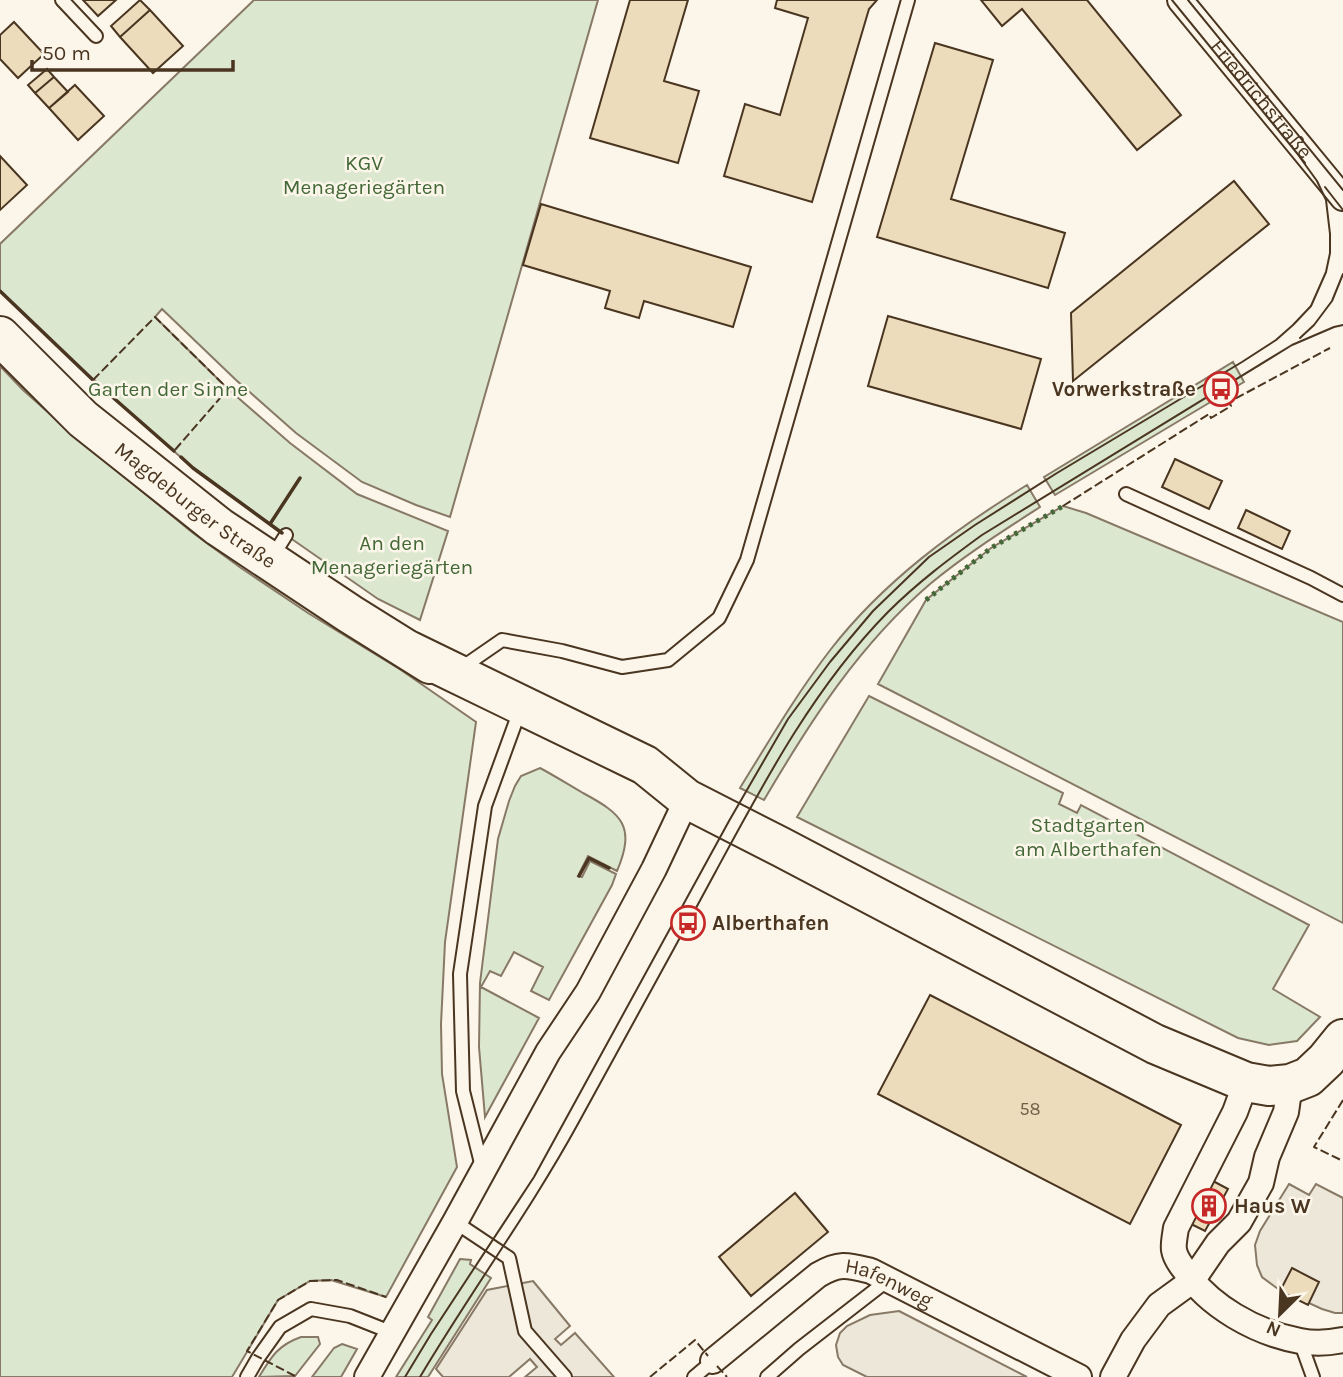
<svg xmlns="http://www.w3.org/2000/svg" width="1343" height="1377" viewBox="0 0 1343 1377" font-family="Karla,sans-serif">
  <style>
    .green { fill: #dce7d0; stroke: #887966; stroke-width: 2 }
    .parking { fill: #ede7d9; stroke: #887966; stroke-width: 2 }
    .building { fill: #ecdcbc; stroke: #4a3520; stroke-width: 2 }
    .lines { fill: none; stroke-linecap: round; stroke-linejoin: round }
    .lane-casing { stroke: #4a3520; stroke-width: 16 }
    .street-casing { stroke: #4a3520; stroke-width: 28 }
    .primary-casing { stroke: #4a3520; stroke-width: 42 }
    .lane { stroke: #fbf6e9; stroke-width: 12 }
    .street { stroke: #fbf6e9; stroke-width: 24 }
    .primary { stroke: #fbf6e9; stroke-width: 38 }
    .tram { stroke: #4a3520; stroke-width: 2 }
    .hedge { stroke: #436837; stroke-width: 5; stroke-dasharray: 3.5 5; stroke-linecap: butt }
    .fence { stroke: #4a3520; stroke-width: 2; stroke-dasharray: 9 3.5; stroke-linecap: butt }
    .wall { stroke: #4a3520; stroke-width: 3.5 }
    .labels { text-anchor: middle; stroke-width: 5; stroke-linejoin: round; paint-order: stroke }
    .number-label { font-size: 18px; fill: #725f47 }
    .street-label { font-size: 21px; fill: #4a3520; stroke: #fbf6e9 }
    .park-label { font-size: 21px; fill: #436837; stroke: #fbf6e9 }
    .poi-label { font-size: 21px; font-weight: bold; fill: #4a3520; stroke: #fbf6e9; text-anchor: start }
  </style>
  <rect width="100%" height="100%" fill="#fbf6e9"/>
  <!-- green -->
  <path class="green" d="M 254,0 L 598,0 L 450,517 L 416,505 L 362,482 L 296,433 L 236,380 L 162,309 L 155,317 L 228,389 L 290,443 L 357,494 L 448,531 L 420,620 L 378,599 L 286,535 L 193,468 L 93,380 L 0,291 L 0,244 Z
    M 1233,362 L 1244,382 L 1055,495 L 1044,477 Z
    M 0,366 L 23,390 L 77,438 L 193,533 L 241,568 L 308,613 L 401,670 L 476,722 L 445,942 L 441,1024 L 442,1074 L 457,1167 L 386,1297 L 331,1280 L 310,1281 L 300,1287 L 278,1300 L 232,1377 L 0,1377 Z
    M 1027,485 L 1040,507 C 1003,531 965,555 930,584 C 859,645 811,720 764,800 L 740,788 C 769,741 797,693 831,649 C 884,581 954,530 1027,485 Z
    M 1063,506 L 1086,513 L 1343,622 L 1343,923 L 878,684 L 926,600 L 991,548 Z
    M 869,696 L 1063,793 L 1059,804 L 1077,813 L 1081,805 L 1309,925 L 1273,989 L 1320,1017 L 1297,1041 L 1269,1045 L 1238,1038 L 797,817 Z
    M 540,768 C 555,776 569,785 583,793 C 622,814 636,826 617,871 L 588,856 L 578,876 L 582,877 L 590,861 L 616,874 L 612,885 L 549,1000 L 531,991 L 543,967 L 514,952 L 501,976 L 490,971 L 481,987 L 539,1018 L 485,1117 L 479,1047 L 480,983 L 498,839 L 509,801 L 515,786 L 521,776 Z
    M 460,1259 L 471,1260 L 470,1264 L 491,1278 L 428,1377 L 396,1377 L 432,1320 L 428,1317 Z
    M 301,1337 L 318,1337 L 320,1344 L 295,1376 L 259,1377 C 271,1357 278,1345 301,1337 Z
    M 342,1344 L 357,1349 L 341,1377 L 312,1377 L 334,1348 Z"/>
  <!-- parking -->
  <path class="parking" d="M 1289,1184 L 1309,1195 L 1316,1184 L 1343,1198 L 1343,1313 L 1335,1313 L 1322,1309 L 1278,1289 L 1262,1277 L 1257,1265 L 1255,1245 L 1260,1231 Z
    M 533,1281 L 570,1326 L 555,1339 L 561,1345 L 575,1333 L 614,1377 L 525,1377 L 537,1367 L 530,1359 L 509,1377 L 443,1377 L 436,1369 L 487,1290 Z
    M 899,1311 L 1027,1377 L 867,1377 L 843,1365 L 838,1357 L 836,1345 L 840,1333 L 847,1326 L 870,1315 Z"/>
  <!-- building -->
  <path class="building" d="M 83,0 L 116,0 L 98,16 Z
    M 140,0 L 150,10 L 120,37 L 111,26 Z
    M 630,0 L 688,0 L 664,81 L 699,91 L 678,163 L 590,138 Z
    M 777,0 L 877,0 L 869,9 L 812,202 L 724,176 L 745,104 L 780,115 L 808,18 L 775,8 Z
    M 981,0 L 1087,0 L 1181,115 L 1137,150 L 1022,9 L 1002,26 Z
    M 150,10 L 183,46 L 153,73 L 120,37 Z
    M 14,22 L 44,54 L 18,78 L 0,59 L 0,35 Z
    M 935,43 L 993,60 L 951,199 L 1065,233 L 1048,288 L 877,237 Z
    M 47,69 L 54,77 L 35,93 L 28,85 Z
    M 54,77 L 68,92 L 49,108 L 35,93 Z
    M 75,85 L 104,116 L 78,140 L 49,108 Z
    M 0,156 L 27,185 L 0,210 Z
    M 1234,181 L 1269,224 L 1073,381 L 1071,313 Z
    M 541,204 L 751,267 L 733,327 L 644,301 L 639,318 L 605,308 L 610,291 L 523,265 Z
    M 888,316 L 1041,359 L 1021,429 L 868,386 Z
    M 1175,459 L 1222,481 L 1209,509 L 1162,487 Z
    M 1246,510 L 1290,531 L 1282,549 L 1238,528 Z
    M 930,995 L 1181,1125 L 1130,1224 L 878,1094 Z
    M 1213,1181 L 1228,1189 L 1205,1231 L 1189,1223 Z
    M 795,1193 L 828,1232 L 751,1296 L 719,1257 Z
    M 1292,1268 L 1319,1282 L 1308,1305 L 1280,1291 Z"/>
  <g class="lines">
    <!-- lane casing -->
    <g class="lane-casing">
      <path id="lane" d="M 62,0 L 96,36
        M 1126,494 L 1311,578 L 1343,595
        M 271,559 L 286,535
        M 460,669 L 502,640 L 562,651 L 622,667 L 668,660 L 719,618 L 747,560 L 908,0
        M 482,1167 L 463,1091 L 460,974 L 485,806 L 516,721
        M 455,1222 L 509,1258 L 525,1331 L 565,1377
        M 1300,1341 L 1313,1377
        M 247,1377 L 258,1358 L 280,1327 L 311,1309 L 350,1316 L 393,1333
        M 694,1377 L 713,1361
        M 767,1377 L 799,1349 L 888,1280"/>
    </g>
    <!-- street casing -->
    <g class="street-casing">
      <g id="street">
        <path id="s1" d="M 1180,0 L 1343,198"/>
        <path d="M 1246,1082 L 1235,1112 L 1176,1228 C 1175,1235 1173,1244 1174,1250 C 1175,1256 1180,1264 1184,1269 C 1208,1306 1256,1333 1300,1341 C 1315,1344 1329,1343 1343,1340"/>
        <path id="s2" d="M 713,1361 L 818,1275 C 839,1262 848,1265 871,1271 L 1079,1377"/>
        <path d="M 367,1377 L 455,1222 L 548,1052 L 588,992 L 654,869 L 687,799"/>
        <path d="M 1113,1377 L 1133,1340 L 1159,1305 L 1192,1281 L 1218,1243 L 1239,1222 L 1261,1183 L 1267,1157 L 1286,1112 L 1290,1084"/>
      </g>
    </g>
    <!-- primary casing -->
    <g class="primary-casing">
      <g id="primary">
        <path id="s3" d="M 0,336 L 83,419 L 219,527 L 350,614 L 430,664"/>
        <path d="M 410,651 L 645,765 L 687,799 L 781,847 L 1155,1044 L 1246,1082 L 1269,1086 L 1290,1084 L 1308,1077 L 1326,1060 L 1343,1039"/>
      </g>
    </g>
    <!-- lane -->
    <use href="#lane" class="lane"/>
    <!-- street -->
    <use href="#street" class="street"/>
    <!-- primary -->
    <use href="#primary" class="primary"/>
    <!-- tram -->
    <path class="tram" d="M 1172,0 L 1305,163
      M 1188,0 L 1343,190
      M 1325,187 L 1343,210
      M 1300,338 L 1314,325 L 1332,301 L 1343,274
      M 405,1377 L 431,1334 L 534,1177 L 729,821 L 788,719 L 830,662 L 873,611 L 929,557 L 975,525 L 1057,473 L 1242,362 L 1276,340 L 1293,325 L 1311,306 L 1326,272 L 1330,253 L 1330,234 L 1326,200 L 1317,181 L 1299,156
      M 420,1377 C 471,1291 531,1210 579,1122 C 625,1038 671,955 716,871 C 765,780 815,686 888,612 C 917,583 949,559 982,535 L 1292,345 L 1334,327 L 1343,325"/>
    <!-- hedge -->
    <path class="hedge" d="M 926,600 L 991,548 L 1063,506"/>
    <!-- fence -->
    <path class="fence" d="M 93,380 L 155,317 L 228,389 L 174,451
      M 1063,506 L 1209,414 L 1211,418 L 1231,406 L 1229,402 L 1330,348
      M 1343,1100 L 1314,1147 L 1343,1161
      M 717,1366 L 727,1377
      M 295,1376 L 247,1351 L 278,1300 L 310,1281 L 337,1280 L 386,1297
      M 650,1377 L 695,1340 L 708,1356"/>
    <!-- wall -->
    <path class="wall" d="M 0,291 L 93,380 L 174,451
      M 181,457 L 193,468 L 282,533
      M 270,524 L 300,478
      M 579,876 L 589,858 L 609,868"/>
  </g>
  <!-- icons -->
  <defs>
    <g id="bus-ring" transform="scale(1.75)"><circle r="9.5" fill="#fbf6e9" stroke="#c62828" stroke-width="1.5"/><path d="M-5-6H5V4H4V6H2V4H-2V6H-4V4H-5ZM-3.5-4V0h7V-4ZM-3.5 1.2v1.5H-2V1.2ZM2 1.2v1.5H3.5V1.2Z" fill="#c62828"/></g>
    <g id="building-ring" transform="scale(1.75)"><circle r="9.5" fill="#fbf6e9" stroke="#c62828" stroke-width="1.5"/><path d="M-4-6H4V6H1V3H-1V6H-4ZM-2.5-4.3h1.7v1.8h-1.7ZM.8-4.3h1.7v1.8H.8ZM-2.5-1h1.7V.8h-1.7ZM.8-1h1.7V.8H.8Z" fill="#c62828"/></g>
  </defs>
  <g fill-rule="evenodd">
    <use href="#bus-ring" x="1221" y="389"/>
    <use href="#bus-ring" x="688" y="923"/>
    <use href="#building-ring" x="1209" y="1206"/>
  </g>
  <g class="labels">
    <!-- number labels -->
    <g class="number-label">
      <text x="1030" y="1115">58</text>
    </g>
    <!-- street labels -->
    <g class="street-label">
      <text dy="7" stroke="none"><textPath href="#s1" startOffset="128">Friedrichstraße</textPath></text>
      <text dy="7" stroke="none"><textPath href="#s3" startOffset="259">Magdeburger Straße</textPath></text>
      <text dy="7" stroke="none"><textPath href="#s2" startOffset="212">Hafenweg</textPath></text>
    </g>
    <!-- park labels -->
    <g class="park-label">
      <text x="364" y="170">KGV<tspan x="364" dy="24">Menageriegärten</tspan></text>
      <text x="168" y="396">Garten der Sinne</text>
      <text x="392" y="550">An den<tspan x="392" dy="24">Menageriegärten</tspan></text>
      <text x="1088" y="832">Stadtgarten<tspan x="1088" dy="24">am Alberthafen</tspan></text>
    </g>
    <!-- poi labels -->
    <g class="poi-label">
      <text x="1196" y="396" text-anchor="end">Vorwerkstraße</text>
      <text x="712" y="930">Alberthafen</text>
      <text x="1234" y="1213">Haus W</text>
    </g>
  </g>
  <!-- north arrow -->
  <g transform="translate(1280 1314) rotate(204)" stroke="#fbf6e9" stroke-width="5" paint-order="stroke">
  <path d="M0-5L12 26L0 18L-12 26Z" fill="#4a3520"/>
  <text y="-10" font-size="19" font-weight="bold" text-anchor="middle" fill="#4a3520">N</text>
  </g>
  <!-- scale -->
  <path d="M32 60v10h201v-10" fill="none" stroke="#4a3520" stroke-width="3.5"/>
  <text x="42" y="60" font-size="21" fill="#4a3520" stroke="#fbf6e9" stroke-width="5" paint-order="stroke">50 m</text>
</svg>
